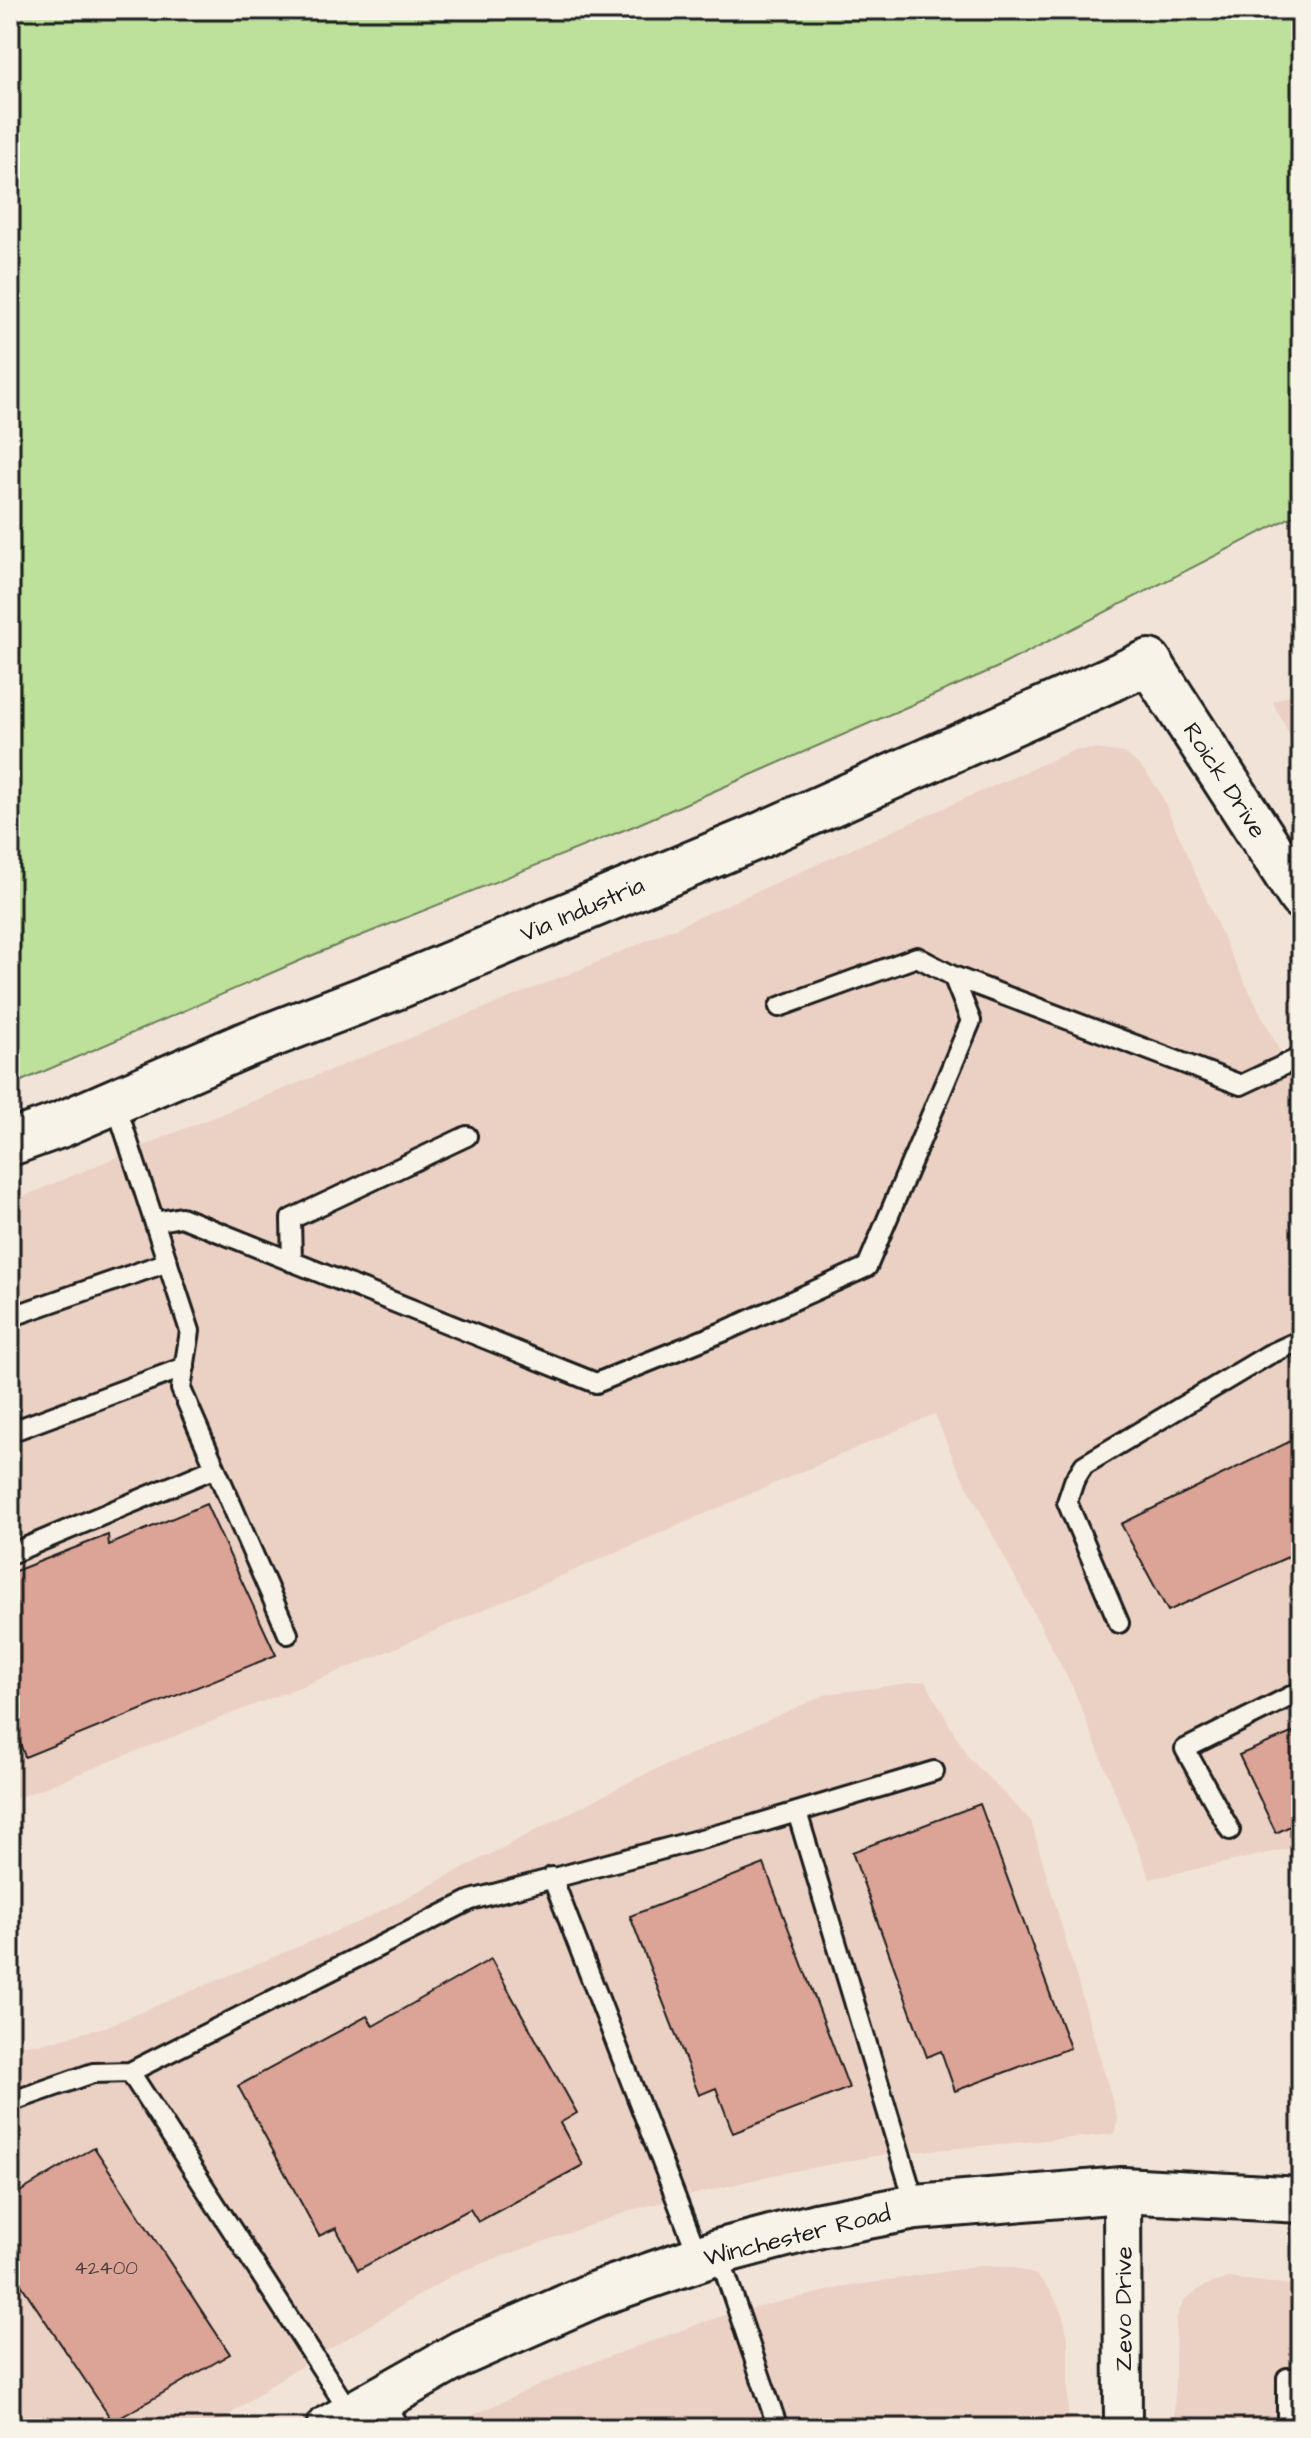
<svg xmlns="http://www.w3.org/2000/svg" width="1311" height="2438" viewBox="0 0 1311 2438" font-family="'Architects Daughter',sans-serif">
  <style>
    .built { fill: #ebd0c4 }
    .green { fill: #bde09a; stroke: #6c7e5b; stroke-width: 2 }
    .building { fill: #dca397; stroke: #1c1c1c; stroke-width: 2 }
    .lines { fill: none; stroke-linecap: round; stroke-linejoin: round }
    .service-casing { stroke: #1c1c1c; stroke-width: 24 }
    .minor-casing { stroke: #1c1c1c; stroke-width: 42 }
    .tertiary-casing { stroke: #1c1c1c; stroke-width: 50 }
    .service { stroke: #f7f3e8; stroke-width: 18 }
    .minor { stroke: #f7f3e8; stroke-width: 36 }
    .tertiary { stroke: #f7f3e8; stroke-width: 44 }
    .labels { text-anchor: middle; stroke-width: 8; stroke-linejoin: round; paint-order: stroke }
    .number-label { font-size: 20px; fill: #4c3e3b }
    .street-label { font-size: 24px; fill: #1c1c1c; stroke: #f7f3e8 }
  </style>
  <rect width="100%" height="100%" fill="#f2e3d8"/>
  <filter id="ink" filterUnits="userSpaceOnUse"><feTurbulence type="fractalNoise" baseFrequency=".0125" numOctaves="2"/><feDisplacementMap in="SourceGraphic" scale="16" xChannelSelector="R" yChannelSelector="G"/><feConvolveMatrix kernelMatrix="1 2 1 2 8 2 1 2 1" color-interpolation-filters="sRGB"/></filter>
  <g filter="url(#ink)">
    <!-- built -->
    <path class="built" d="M 1301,690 L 1301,758 L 1273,702 Z
      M 1096,749 L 1125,753 L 1144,770 L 1160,792 L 1228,949 L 1301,1093 L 1301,1846 L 1150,1879 L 1073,1688 L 954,1461 L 935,1414 L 358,1664 L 10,1801 L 10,1202 L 169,1135 L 589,966 L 1074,750 Z
      M 925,1681 L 968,1757 L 1031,1821 L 1118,2120 L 1114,2134 L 880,2155 L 768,2176 L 635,2209 L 456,2273 L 278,2380 L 211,2428 L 10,2428 L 10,2045 L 41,2044 L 105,2027 L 365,1919 L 637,1778 L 827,1694 Z
      M 980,2266 L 1012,2267 L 1036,2275 L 1050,2290 L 1062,2312 L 1068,2338 L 1068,2428 L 449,2428 L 475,2414 L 580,2367 L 724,2315 L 844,2287 Z
      M 1228,2278 L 1301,2286 L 1301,2428 L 1174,2428 L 1176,2319 L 1184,2300 L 1204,2286 Z"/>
    <!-- green -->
    <path class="green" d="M 10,10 L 1301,10 L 1301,512 L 996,668 L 634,826 L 313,955 L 10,1086 Z"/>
    <!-- building -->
    <path class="building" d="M 1301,1436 L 1301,1551 L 1168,1611 L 1121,1524 Z
      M 206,1504 L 276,1655 L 25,1757 L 10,1716 L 10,1573 L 108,1535 L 109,1545 Z
      M 1301,1729 L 1301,1821 L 1276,1833 L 1239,1755 Z
      M 980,1804 L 1070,2048 L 955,2091 L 941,2051 L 927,2057 L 852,1852 Z
      M 764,1864 L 849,2088 L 733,2133 L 716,2088 L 699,2095 L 630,1916 Z
      M 491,1959 L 577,2113 L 560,2123 L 583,2165 L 478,2222 L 470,2209 L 358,2270 L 336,2228 L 319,2236 L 238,2086 L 367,2016 L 373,2026 Z
      M 94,2147 L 230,2354 L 113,2422 L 10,2268 L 10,2198 Z"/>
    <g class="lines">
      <!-- service casing -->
      <g class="service-casing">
        <path id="service" d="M 779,1007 L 917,957 L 953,976
          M 115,1102 L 190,1331 L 181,1389 L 288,1634
          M 155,1222 L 181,1217 L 596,1383 L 725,1331 L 867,1267 L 971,1021 L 953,976 L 1241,1085 L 1301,1057
          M 292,1262 L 291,1219 L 467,1136
          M 10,1317 L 168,1262
          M 10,1432 L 185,1367
          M 10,1554 L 215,1468
          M 1119,1623 L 1067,1502 L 1074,1481 L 1084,1465 L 1268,1355 L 1301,1340
          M 797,1812 L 916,2207
          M 1230,1830 L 1185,1749 L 1301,1691
          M 552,1877 L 699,2258
          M 130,2072 L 351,2414
          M 10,2102 L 93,2073 L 130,2072 L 471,1900 L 750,1826 L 934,1771
          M 718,2252 L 778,2428
          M 382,2396 L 400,2428
          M 1287,2428 L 1287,2378 L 1301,2379"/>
      </g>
      <!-- minor casing -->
      <g class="minor-casing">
        <path id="minor" d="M 1122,2190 L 1123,2428"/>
      </g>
      <!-- tertiary casing -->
      <g class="tertiary-casing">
        <path id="tertiary" d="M 10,1143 L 60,1125 L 245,1045 L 401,985 L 761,835 L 1149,662 L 1301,897
          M 329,2428 L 462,2353 L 596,2294 L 718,2252 L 820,2225 L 916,2207 L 1122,2190 L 1301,2200"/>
      </g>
      <!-- service -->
      <use href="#service" class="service"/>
      <!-- minor -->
      <use href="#minor" class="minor"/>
      <!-- tertiary -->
      <use href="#tertiary" class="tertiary"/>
    </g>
  </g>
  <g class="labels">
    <!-- number labels -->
    <g class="number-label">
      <text x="106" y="2274">42400</text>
    </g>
    <!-- street labels -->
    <g class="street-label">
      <text transform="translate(1225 780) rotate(57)" y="8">Roick Drive</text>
      <text transform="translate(582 909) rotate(-23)" y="8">Via Industria</text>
      <text transform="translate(797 2235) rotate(-14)" y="8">Winchester Road</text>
      <text transform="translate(1123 2309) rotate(-90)" y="8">Zevo Drive</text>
    </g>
  </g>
  <!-- margin -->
  <rect width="1311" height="2438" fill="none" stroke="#f7f3e8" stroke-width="40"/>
  <rect x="20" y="20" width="1271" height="2398" fill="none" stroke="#1c1c1c" stroke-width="3" filter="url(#ink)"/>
</svg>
